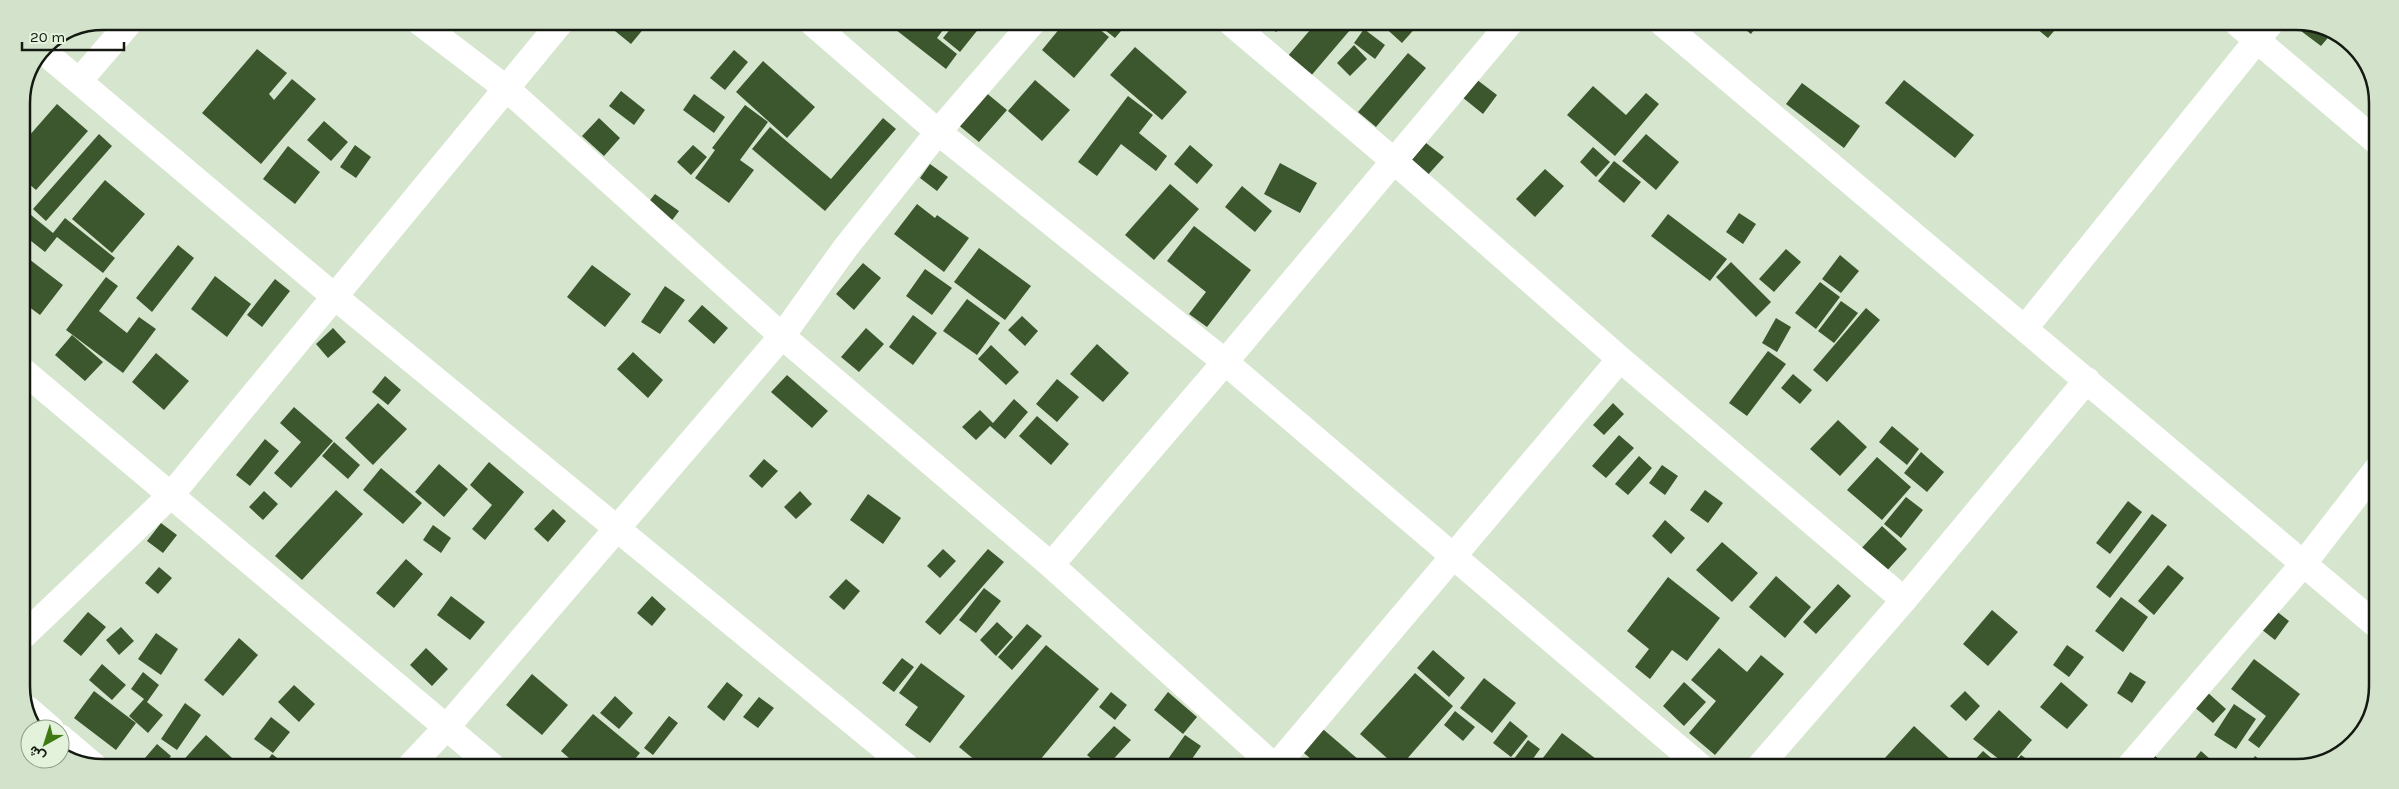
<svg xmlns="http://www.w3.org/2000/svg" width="2399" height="789" viewBox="0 0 2399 789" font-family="Karla,Vazirmatn,sans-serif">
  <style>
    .building { fill: #3c572e }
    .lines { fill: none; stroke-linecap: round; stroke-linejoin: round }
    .street { stroke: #fff; stroke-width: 26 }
    .rim { fill: none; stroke: #141a11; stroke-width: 2.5 }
  </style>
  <rect width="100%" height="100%" fill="#d6e6ce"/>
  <!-- building -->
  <path class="building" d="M 622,22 L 639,22 L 645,27 L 631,44 L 615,31 Z
    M 651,22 L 670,22 L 663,31 Z
    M 894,22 L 949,22 L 937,38 L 957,54 L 946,69 L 891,26 Z
    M 956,22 L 984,22 L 960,52 L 943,38 Z
    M 1065,22 L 1092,23 L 1109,37 L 1074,78 L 1042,50 Z
    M 1096,23 L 1123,23 L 1126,25 L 1115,38 Z
    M 1265,23 L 1284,23 L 1276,32 Z
    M 1316,23 L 1356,23 L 1310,77 L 1287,57 Z
    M 1380,23 L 1416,23 L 1418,25 L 1402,43 Z
    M 1737,23 L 1759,23 L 1751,34 Z
    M 2031,24 L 2060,24 L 2048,38 Z
    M 2299,24 L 2318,24 L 2332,33 L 2321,46 L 2297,28 Z
    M 1364,29 L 1385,45 L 1375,59 L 1354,43 Z
    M 1354,45 L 1367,59 L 1350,76 L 1337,63 Z
    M 1135,47 L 1187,92 L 1162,120 L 1110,75 Z
    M 257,49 L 287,73 L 269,94 L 274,100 L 292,79 L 316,99 L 261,164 L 202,113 Z
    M 734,50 L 748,62 L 725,90 L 710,78 Z
    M 1408,53 L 1426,68 L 1376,127 L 1358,112 Z
    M 763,61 L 815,107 L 787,138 L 736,92 Z
    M 1476,79 L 1497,95 L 1483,114 L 1462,97 Z
    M 1035,80 L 1070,110 L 1042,141 L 1008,111 Z
    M 1904,80 L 1974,135 L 1955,158 L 1885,103 Z
    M 1802,83 L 1860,126 L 1844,148 L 1786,104 Z
    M 1593,86 L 1626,115 L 1646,93 L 1659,104 L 1615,156 L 1567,115 Z
    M 621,91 L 645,110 L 634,125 L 609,106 Z
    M 984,91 L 1007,110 L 979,142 L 956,123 Z
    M 694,94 L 725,117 L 714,133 L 683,110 Z
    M 1128,96 L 1153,115 L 1139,133 L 1167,156 L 1156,171 L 1121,144 L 1097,176 L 1078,162 Z
    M 57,104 L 88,131 L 36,190 L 21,177 L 21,145 Z
    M 745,105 L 768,122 L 740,160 L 754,170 L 729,203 L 695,178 L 715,150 L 712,148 Z
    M 21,112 L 30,119 L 21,130 Z
    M 599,118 L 620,138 L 604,156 L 582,136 Z
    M 883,118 L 896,129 L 825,211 L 752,149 L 770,127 L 831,179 Z
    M 324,121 L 348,142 L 331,161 L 307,140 Z
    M 99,134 L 112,146 L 46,221 L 33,209 Z
    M 1646,134 L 1679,162 L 1656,190 L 1622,161 Z
    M 1426,143 L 1444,157 L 1426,177 L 1409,163 Z
    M 355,145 L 371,157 L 356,178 L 340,167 Z
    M 693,145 L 707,157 L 691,175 L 677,162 Z
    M 1190,145 L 1213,165 L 1197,184 L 1174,164 Z
    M 288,146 L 320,172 L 295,204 L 263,179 Z
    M 1593,147 L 1610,162 L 1596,177 L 1580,162 Z
    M 1614,161 L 1641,182 L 1624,203 L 1598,181 Z
    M 1280,163 L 1317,183 L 1300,213 L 1264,194 Z
    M 930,164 L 948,177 L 937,191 L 920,178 Z
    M 1545,169 L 1564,186 L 1535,217 L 1516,199 Z
    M 105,180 L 145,214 L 112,253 L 72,219 Z
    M 1170,184 L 1199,209 L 1154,260 L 1125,235 Z
    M 1242,186 L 1272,211 L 1255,232 L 1225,207 Z
    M 655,194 L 679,211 L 667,227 L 643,209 Z
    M 917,204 L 935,218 L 937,215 L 969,238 L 944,272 L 894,234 Z
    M 1739,213 L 1756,224 L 1743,244 L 1726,232 Z
    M 1668,214 L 1727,259 L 1710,281 L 1651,236 Z
    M 31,215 L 53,233 L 65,218 L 115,258 L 103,273 L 57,237 L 45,252 L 21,233 L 21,227 Z
    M 1194,226 L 1251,270 L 1207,327 L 1189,314 L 1206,292 L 1167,261 Z
    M 178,245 L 194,258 L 152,312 L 136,298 Z
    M 979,248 L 1031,286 L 1005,320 L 954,282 Z
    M 1786,249 L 1801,262 L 1774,292 L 1759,279 Z
    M 1840,255 L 1859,271 L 1841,293 L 1822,279 Z
    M 25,256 L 63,285 L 40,315 L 21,301 L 21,261 Z
    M 1731,262 L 1771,302 L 1756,317 L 1716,277 Z
    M 863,263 L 881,278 L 854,310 L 836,294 Z
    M 592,265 L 631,294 L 605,327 L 567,297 Z
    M 925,269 L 952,288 L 932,315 L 906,296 Z
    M 215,276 L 251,304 L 227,337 L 191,309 Z
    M 106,277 L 118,286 L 99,311 L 127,333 L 139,317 L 156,329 L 123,373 L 66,330 Z
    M 275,279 L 290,291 L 262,327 L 247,315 Z
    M 1820,282 L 1840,297 L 1816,329 L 1795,313 Z
    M 665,286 L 685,300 L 660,334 L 641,322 Z
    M 967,299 L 1000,323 L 977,355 L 943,331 Z
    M 1841,301 L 1858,313 L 1834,343 L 1818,331 Z
    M 702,305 L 728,328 L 714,344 L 688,321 Z
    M 1866,308 L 1880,320 L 1827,382 L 1813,370 Z
    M 913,315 L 937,333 L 913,365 L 889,347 Z
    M 1022,316 L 1038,331 L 1025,346 L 1008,330 Z
    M 1776,318 L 1791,327 L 1777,352 L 1762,343 Z
    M 333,328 L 346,342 L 328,358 L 316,344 Z
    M 866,328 L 884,344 L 859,372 L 841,357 Z
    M 72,335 L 103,362 L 85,381 L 55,355 Z
    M 1097,344 L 1129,373 L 1103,402 L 1070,374 Z
    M 991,345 L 1019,372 L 1006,385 L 978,359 Z
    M 1768,351 L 1786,364 L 1747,416 L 1729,403 Z
    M 633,352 L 663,380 L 648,398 L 617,369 Z
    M 156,353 L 189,381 L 164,410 L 132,382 Z
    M 1793,374 L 1812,390 L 1800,404 L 1781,388 Z
    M 787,375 L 828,411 L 812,428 L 771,392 Z
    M 385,376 L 401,390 L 388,405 L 372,392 Z
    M 1057,379 L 1079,397 L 1057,422 L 1036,404 Z
    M 1014,399 L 1028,412 L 1005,439 L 990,426 L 976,440 L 962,427 L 980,410 L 993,423 Z
    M 378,403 L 407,429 L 373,465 L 345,438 Z
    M 1613,403 L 1624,414 L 1604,435 L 1593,425 Z
    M 294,407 L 333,441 L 291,488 L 274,473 L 301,442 L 280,423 Z
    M 1037,416 L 1069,444 L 1051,465 L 1019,436 Z
    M 1838,420 L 1867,447 L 1840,476 L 1810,449 Z
    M 1892,426 L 1919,449 L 1907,465 L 1879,442 Z
    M 1619,435 L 1634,448 L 1606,478 L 1592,466 Z
    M 265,439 L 279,451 L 250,486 L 236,475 Z
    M 334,442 L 360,465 L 348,479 L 322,456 Z
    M 1921,452 L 1944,472 L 1927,492 L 1904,473 Z
    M 1639,456 L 1652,468 L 1628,495 L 1615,484 Z
    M 1877,457 L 1911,487 L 1882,520 L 1847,490 Z
    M 764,459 L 778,471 L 762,488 L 749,476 Z
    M 489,462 L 524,492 L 485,540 L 472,529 L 492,505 L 470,485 Z
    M 439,464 L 468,489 L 444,517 L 415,492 Z
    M 1662,465 L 1678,476 L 1665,495 L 1649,483 Z
    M 381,468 L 422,503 L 403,524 L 363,490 Z
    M 336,490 L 363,514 L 302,580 L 275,556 Z
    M 1705,490 L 1723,503 L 1708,523 L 1690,510 Z
    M 264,491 L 278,504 L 263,520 L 249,507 Z
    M 800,491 L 812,504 L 796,519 L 784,507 Z
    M 868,494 L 901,518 L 883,544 L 850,520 Z
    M 1906,497 L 1923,510 L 1901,538 L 1884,524 Z
    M 2128,501 L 2142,512 L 2110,554 L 2096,543 Z
    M 553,509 L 566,521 L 548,542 L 534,529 Z
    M 2152,514 L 2167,525 L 2110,598 L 2096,587 Z
    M 1665,520 L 1685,538 L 1671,554 L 1652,536 Z
    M 161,523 L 177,535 L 163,553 L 147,541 Z
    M 433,525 L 451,538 L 441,553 L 423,540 Z
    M 1882,526 L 1907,549 L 1883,575 L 1858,552 Z
    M 1722,542 L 1758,573 L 1732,602 L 1696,570 Z
    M 943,549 L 956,561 L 940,578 L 927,566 Z
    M 988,549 L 1004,562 L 940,635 L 925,622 Z
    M 406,559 L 423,574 L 394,608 L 376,593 Z
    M 2168,565 L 2184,578 L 2154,615 L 2138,601 Z
    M 159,567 L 172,578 L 158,594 L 145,583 Z
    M 1776,576 L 1811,607 L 1785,638 L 1749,607 Z
    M 1668,577 L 1720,618 L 1687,661 L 1672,650 L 1650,679 L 1635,667 L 1649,649 L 1627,631 Z
    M 846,579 L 860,591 L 844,610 L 829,597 Z
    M 1838,584 L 1851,596 L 1816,634 L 1803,622 Z
    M 984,588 L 1001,601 L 976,633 L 959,620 Z
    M 451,596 L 485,622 L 470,640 L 437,615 Z
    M 652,596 L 666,609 L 652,626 L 637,613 Z
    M 2121,597 L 2148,617 L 2123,652 L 2095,631 Z
    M 1992,610 L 2018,632 L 1988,666 L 1963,644 Z
    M 2275,610 L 2289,621 L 2275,640 L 2261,629 Z
    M 88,612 L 106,627 L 81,656 L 63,641 Z
    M 997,622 L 1013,637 L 996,656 L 980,640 Z
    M 1027,624 L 1042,636 L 1012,670 L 998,657 Z
    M 121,627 L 134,641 L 119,655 L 106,640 Z
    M 156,633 L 178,649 L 161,675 L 138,659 Z
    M 239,638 L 258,655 L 223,696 L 204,680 Z
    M 1046,645 L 1099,689 L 1035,766 L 982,766 L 959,747 Z
    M 2067,645 L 2084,657 L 2069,677 L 2053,665 Z
    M 426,648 L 448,669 L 432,686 L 410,665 Z
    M 1719,648 L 1747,672 L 1761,655 L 1784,674 L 1715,755 L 1689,733 L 1716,701 L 1691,680 Z
    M 1433,650 L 1465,678 L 1449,697 L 1417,668 Z
    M 902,658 L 914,667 L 894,692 L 882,683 Z
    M 2254,659 L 2300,694 L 2259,748 L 2248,740 L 2266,716 L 2231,689 Z
    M 921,663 L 965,696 L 930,743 L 905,725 L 918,707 L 899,693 Z
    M 102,664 L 126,685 L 112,700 L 89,680 Z
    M 143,672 L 159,685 L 147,702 L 163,715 L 148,733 L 129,716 L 144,699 L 131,689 Z
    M 2130,672 L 2146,682 L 2132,703 L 2117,693 Z
    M 1415,673 L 1453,706 L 1400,767 L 1397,767 L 1360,734 Z
    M 532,674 L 568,705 L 542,735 L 506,705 Z
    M 1484,678 L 1516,703 L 1492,733 L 1460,708 Z
    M 727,682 L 743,695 L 724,721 L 707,707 Z
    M 1684,682 L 1706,702 L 1684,726 L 1663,706 Z
    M 2061,682 L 2088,705 L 2067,729 L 2040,707 Z
    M 294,685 L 315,704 L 299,722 L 278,702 Z
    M 94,691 L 136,723 L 116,750 L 74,718 Z
    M 1965,691 L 1980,706 L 1966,721 L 1950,706 Z
    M 2206,691 L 2226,709 L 2213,723 L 2193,706 Z
    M 1111,692 L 1127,705 L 1115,720 L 1099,707 Z
    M 1168,692 L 1197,717 L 1183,734 L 1154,710 Z
    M 615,696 L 633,713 L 619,729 L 600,713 Z
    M 759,697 L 774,708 L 758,728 L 743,717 Z
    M 185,703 L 201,715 L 177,750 L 161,739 Z
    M 2234,704 L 2256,719 L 2236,749 L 2214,735 Z
    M 1999,710 L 2032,740 L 2009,767 L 1973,739 Z
    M 1455,711 L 1475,727 L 1463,741 L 1444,725 Z
    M 593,714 L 640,753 L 629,766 L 578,766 L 561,751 Z
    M 669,716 L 678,723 L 653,755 L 644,748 Z
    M 271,717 L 290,732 L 273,753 L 254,739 Z
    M 1510,721 L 1528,736 L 1511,757 L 1493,743 Z
    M 1317,724 L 1359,760 L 1354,767 L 1319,766 L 1297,747 Z
    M 1114,726 L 1131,740 L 1107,766 L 1100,766 L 1087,755 Z
    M 1914,726 L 1950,759 L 1942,767 L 1893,767 L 1884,759 Z
    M 1562,733 L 1600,762 L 1596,767 L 1536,767 Z
    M 206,735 L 240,765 L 179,765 Z
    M 1185,735 L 1201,746 L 1187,766 L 1163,766 Z
    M 1528,740 L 1540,749 L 1527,767 L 1508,767 Z
    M 157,744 L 171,756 L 164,765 L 139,765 Z
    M 1983,751 L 2002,767 L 1973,767 L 1970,765 Z
    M 2201,751 L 2220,768 L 2187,768 Z
    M 272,754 L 286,765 L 264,765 Z
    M 2021,755 L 2038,767 L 2012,767 Z
    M 2155,756 L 2169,768 L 2146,768 Z
    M 2255,756 L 2271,768 L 2247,768 Z"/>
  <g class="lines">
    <!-- street -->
    <path class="street" d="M 419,22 L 507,89 L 782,336 L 1051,565 L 1274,766
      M 811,22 L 938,132 L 1225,362 L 1701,767
      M 1231,23 L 1394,161 L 1620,359 L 1904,600
      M 1662,23 L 2375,624
      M 2238,24 L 2377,142
      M 43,51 L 335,297 L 906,766
      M 79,81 L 131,21
      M 2025,328 L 2270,24
      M 21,369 L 491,765
      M 1051,565 L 1225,362 L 1510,23
      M 21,638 L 171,495 L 561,22
      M 28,709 L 51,729
      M 60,737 L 93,765
      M 411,765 L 445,729 L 782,336 L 846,247 L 938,132 L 1033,22
      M 1276,766 L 1620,359
      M 1759,767 L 1904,600 L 2087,380
      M 2128,768 L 2304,563 L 2376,470"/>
  </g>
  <!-- crop -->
  <path d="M0 0H2399V789H0ZM103 30H2296A73 73 0 0 1 2369 103V686A73 73 0 0 1 2296 759H103A73 73 0 0 1 30 686V103A73 73 0 0 1 103 30Z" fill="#d2e2cb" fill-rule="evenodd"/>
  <path class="rim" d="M103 30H2296A73 73 0 0 1 2369 103V686A73 73 0 0 1 2296 759H103A73 73 0 0 1 30 686V103A73 73 0 0 1 103 30Z"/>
  <!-- north arrow -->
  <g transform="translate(45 744) rotate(219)"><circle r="24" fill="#e3f3db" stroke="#909c8a"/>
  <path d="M0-4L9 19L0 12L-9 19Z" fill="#3e7912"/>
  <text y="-8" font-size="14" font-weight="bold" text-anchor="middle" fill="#141a11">ش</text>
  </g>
  <!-- scale -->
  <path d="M22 42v8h102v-8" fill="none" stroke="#141a11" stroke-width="2.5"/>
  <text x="30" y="42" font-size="15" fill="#141a11" stroke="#e3f3db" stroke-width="4" paint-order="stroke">20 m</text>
</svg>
